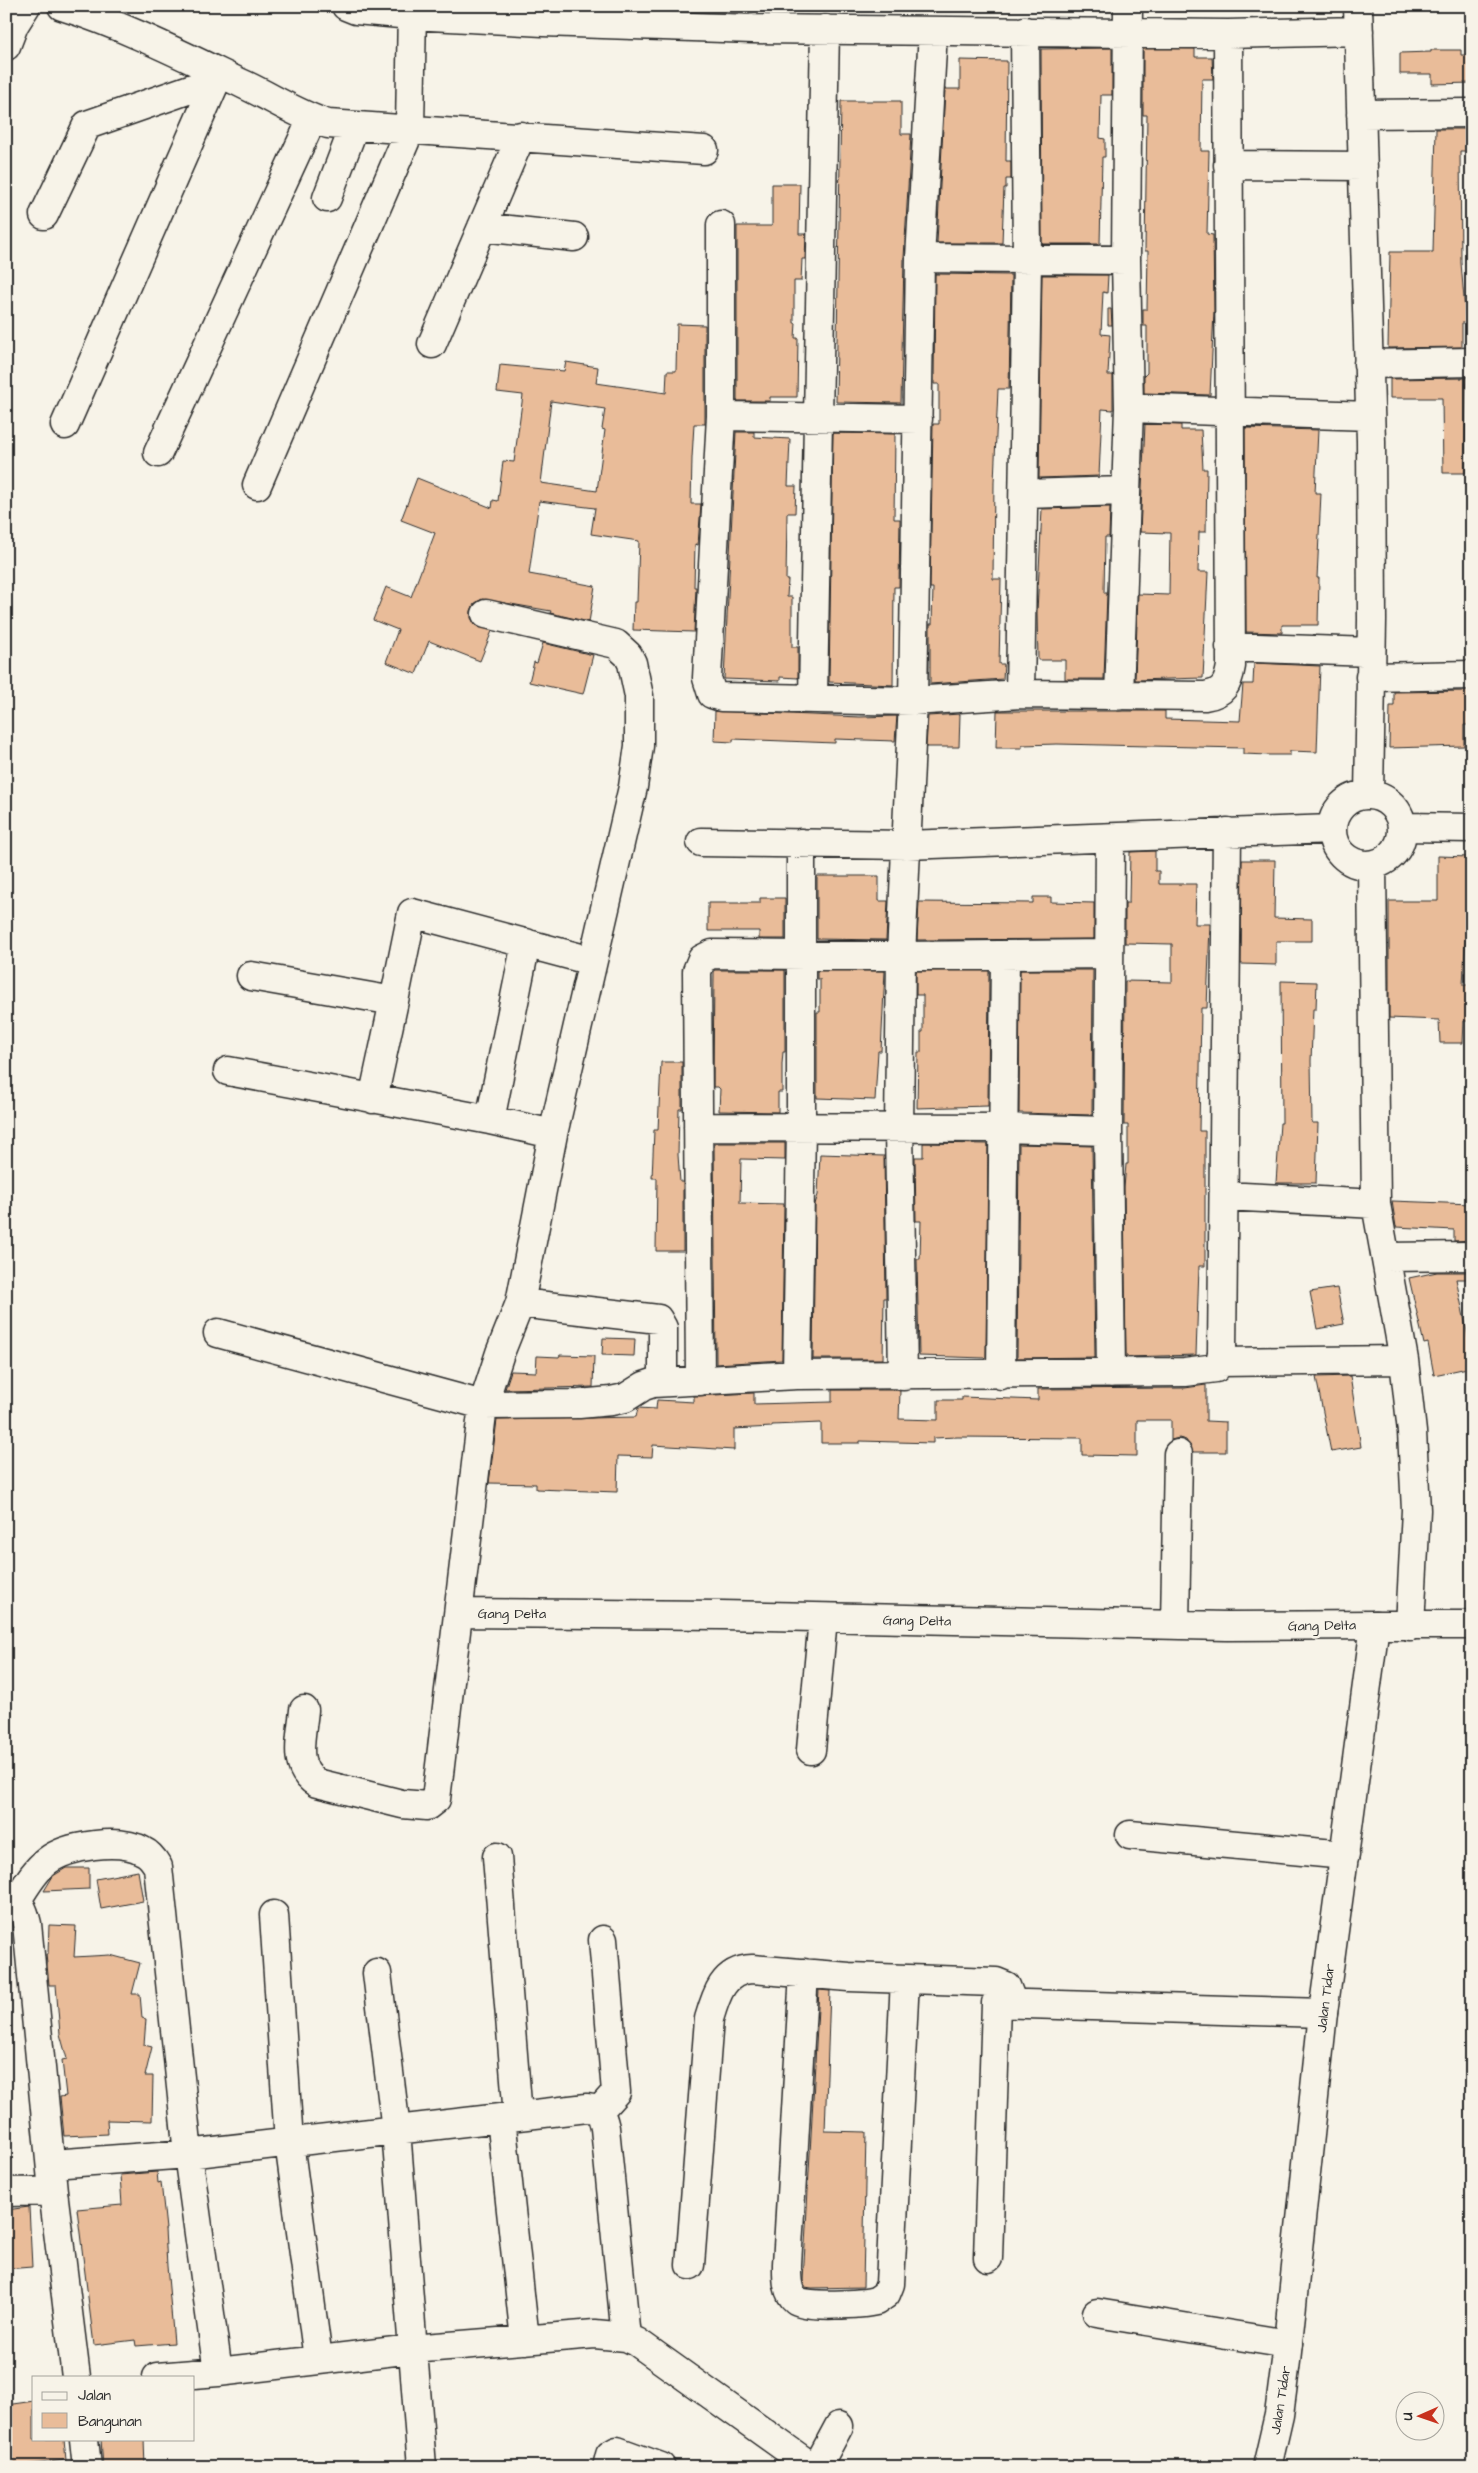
<svg xmlns="http://www.w3.org/2000/svg" width="1478" height="2473" viewBox="0 0 1478 2473" font-family="'Architects Daughter',sans-serif">
  <style>
    .building { fill: #e9bc99; stroke: #2b2b2b; fill-rule: evenodd }
    .lines { fill: none; stroke-linecap: round; stroke-linejoin: round }
    .minor-casing { stroke: #2b2b2b; stroke-width: 31 }
    .major-casing { stroke: #2b2b2b; stroke-width: 31 }
    .minor { stroke: #f7f3e8; stroke-width: 28 }
    .major { stroke: #f7f3e8; stroke-width: 28 }
    .labels { text-anchor: middle; stroke-width: 5; stroke-linejoin: round; paint-order: stroke }
    .street-label { font-size: 14px; fill: #2b2b2b; stroke: #f7f3e8 }
  </style>
  <rect width="100%" height="100%" fill="#f7f3e8"/>
  <filter id="ink" filterUnits="userSpaceOnUse"><feTurbulence type="fractalNoise" baseFrequency=".02" numOctaves="2"/><feDisplacementMap in="SourceGraphic" scale="10" xChannelSelector="R" yChannelSelector="G"/><feConvolveMatrix kernelMatrix="1 2 1 2 8 2 1 2 1" color-interpolation-filters="sRGB"/></filter>
  <g filter="url(#ink)">
    <!-- building -->
    <path class="building" d="M 1112,48 L 1112,95 L 1101,95 L 1100,138 L 1105,139 L 1105,157 L 1102,157 L 1100,244 L 1042,244 L 1041,49 Z
      M 1143,49 L 1195,49 L 1195,57 L 1212,57 L 1213,79 L 1202,79 L 1201,151 L 1209,151 L 1207,234 L 1213,235 L 1214,311 L 1210,395 L 1144,393 L 1144,376 L 1147,373 L 1147,326 L 1143,326 L 1143,309 L 1147,309 L 1148,251 L 1145,251 L 1147,115 L 1143,115 Z
      M 1431,50 L 1461,50 L 1461,55 L 1472,55 L 1472,83 L 1432,84 L 1432,74 L 1400,74 L 1400,53 L 1431,52 Z
      M 960,60 L 1007,61 L 1006,161 L 1011,161 L 1011,179 L 1006,179 L 1006,188 L 1004,188 L 1002,243 L 937,243 L 945,89 L 960,89 Z
      M 841,101 L 901,101 L 901,134 L 911,134 L 904,258 L 901,403 L 836,402 Z
      M 1436,129 L 1466,129 L 1466,151 L 1460,151 L 1461,263 L 1466,323 L 1462,323 L 1462,347 L 1388,348 L 1390,252 L 1433,252 Z
      M 772,184 L 800,184 L 799,234 L 806,234 L 805,259 L 802,259 L 801,281 L 794,281 L 794,323 L 796,323 L 795,338 L 798,338 L 797,397 L 770,397 L 770,401 L 737,401 L 737,226 L 772,226 Z
      M 935,274 L 1011,275 L 1009,389 L 998,389 L 994,482 L 993,579 L 1001,579 L 999,664 L 1004,664 L 1003,679 L 930,684 L 930,624 L 932,624 L 933,588 L 930,588 L 933,424 L 939,424 L 939,384 L 934,384 Z
      M 1042,275 L 1108,275 L 1107,293 L 1103,292 L 1101,334 L 1110,335 L 1108,375 L 1113,375 L 1113,410 L 1102,409 L 1099,476 L 1039,478 Z
      M 1108,309 L 1111,309 L 1112,325 L 1108,325 Z
      M 677,324 L 705,325 L 705,424 L 694,424 L 692,458 L 691,504 L 701,504 L 698,545 L 695,544 L 694,587 L 696,587 L 694,632 L 633,630 L 634,602 L 637,602 L 639,541 L 591,534 L 595,508 L 539,501 L 529,574 L 595,586 L 589,622 L 550,613 L 551,611 L 482,599 L 474,604 L 471,611 L 471,618 L 475,625 L 492,631 L 480,661 L 429,641 L 416,674 L 386,662 L 398,630 L 373,620 L 386,587 L 411,597 L 435,533 L 401,520 L 417,478 L 492,508 L 493,500 L 498,501 L 503,461 L 514,462 L 523,395 L 497,392 L 500,365 L 564,371 L 566,362 L 598,367 L 596,383 L 666,393 L 667,371 L 676,371 ZM 551,401 L 605,409 L 602,429 L 605,430 L 597,491 L 541,483 Z
      M 1466,378 L 1465,473 L 1443,473 L 1442,398 L 1390,398 L 1390,379 Z
      M 1145,424 L 1181,425 L 1181,430 L 1201,430 L 1203,469 L 1207,469 L 1206,532 L 1199,532 L 1198,572 L 1208,572 L 1203,678 L 1135,680 L 1138,594 L 1169,595 L 1170,533 L 1140,532 Z
      M 1245,428 L 1318,430 L 1315,493 L 1321,493 L 1317,578 L 1319,578 L 1318,625 L 1282,625 L 1282,633 L 1246,632 Z
      M 736,432 L 754,432 L 754,437 L 790,439 L 788,486 L 796,486 L 795,513 L 787,513 L 786,580 L 788,580 L 787,597 L 792,597 L 792,647 L 798,647 L 798,678 L 780,677 L 780,681 L 724,679 Z
      M 833,433 L 895,434 L 894,519 L 900,519 L 899,587 L 894,587 L 893,685 L 829,682 Z
      M 1110,507 L 1109,537 L 1105,537 L 1104,593 L 1107,593 L 1104,679 L 1065,679 L 1065,660 L 1038,660 L 1037,612 L 1042,509 Z
      M 543,643 L 593,655 L 583,694 L 529,682 L 534,662 L 537,663 Z
      M 1254,663 L 1320,666 L 1317,752 L 1290,751 L 1290,755 L 1269,755 L 1243,754 L 1243,748 L 1057,744 L 1022,745 L 1022,748 L 996,748 L 997,711 L 1165,711 L 1165,719 L 1240,721 L 1243,684 L 1253,684 Z
      M 1469,691 L 1472,725 L 1464,725 L 1464,746 L 1389,748 L 1390,706 L 1394,706 L 1394,692 Z
      M 715,711 L 860,717 L 897,716 L 895,741 L 835,739 L 835,743 L 733,739 L 733,742 L 714,741 Z
      M 960,714 L 959,747 L 926,747 L 928,716 Z
      M 1155,851 L 1155,871 L 1159,871 L 1159,884 L 1196,884 L 1195,924 L 1210,924 L 1207,1008 L 1201,1008 L 1199,1131 L 1205,1131 L 1205,1266 L 1199,1266 L 1196,1355 L 1126,1357 L 1124,1188 L 1126,1164 L 1128,1164 L 1128,1125 L 1124,1125 L 1125,981 L 1172,982 L 1172,944 L 1125,943 L 1125,903 L 1129,903 L 1130,852 Z
      M 1438,856 L 1470,857 L 1463,985 L 1472,985 L 1471,1021 L 1464,1021 L 1463,1043 L 1440,1043 L 1439,1020 L 1389,1018 L 1389,901 L 1438,901 Z
      M 1242,860 L 1275,860 L 1274,918 L 1312,919 L 1312,941 L 1276,941 L 1276,965 L 1241,964 Z
      M 817,876 L 879,876 L 879,901 L 888,901 L 886,940 L 817,939 Z
      M 1033,897 L 1051,897 L 1051,902 L 1094,903 L 1094,939 L 917,940 L 919,902 L 1033,903 Z
      M 760,898 L 785,898 L 785,939 L 759,939 L 759,931 L 708,931 L 708,903 L 760,903 Z
      M 714,970 L 785,970 L 785,1052 L 783,1052 L 782,1064 L 782,1092 L 778,1092 L 778,1112 L 719,1111 L 720,1089 L 718,1087 L 713,1087 Z
      M 1020,970 L 1093,970 L 1092,1115 L 1019,1113 Z
      M 817,971 L 885,971 L 881,1051 L 878,1051 L 875,1100 L 817,1098 L 817,1012 L 820,1012 L 820,979 L 817,979 Z
      M 916,971 L 989,971 L 988,1106 L 917,1108 L 918,1052 L 921,1052 L 921,1032 L 923,1032 L 923,995 L 916,995 Z
      M 1281,981 L 1317,982 L 1316,1009 L 1313,1009 L 1311,1061 L 1312,1123 L 1318,1123 L 1316,1183 L 1276,1183 L 1280,1123 L 1282,1123 Z
      M 661,1062 L 682,1062 L 682,1109 L 679,1109 L 678,1155 L 680,1182 L 683,1182 L 683,1251 L 656,1251 L 657,1178 L 652,1178 L 653,1155 L 654,1130 L 658,1130 Z
      M 714,1143 L 785,1143 L 785,1160 L 741,1159 L 740,1203 L 784,1204 L 782,1360 L 716,1364 Z
      M 923,1143 L 988,1144 L 986,1358 L 919,1356 L 917,1259 L 920,1259 L 921,1221 L 916,1221 L 915,1157 L 923,1157 Z
      M 1019,1144 L 1092,1146 L 1095,1357 L 1017,1358 Z
      M 820,1154 L 884,1156 L 886,1298 L 884,1298 L 883,1359 L 813,1359 L 815,1204 L 818,1195 Z
      M 1392,1201 L 1472,1204 L 1472,1240 L 1454,1241 L 1454,1230 L 1396,1227 Z
      M 1437,1272 L 1472,1272 L 1472,1279 L 1456,1279 L 1470,1346 L 1472,1346 L 1472,1367 L 1434,1375 L 1428,1343 L 1424,1344 L 1409,1278 Z
      M 1337,1288 L 1344,1324 L 1317,1329 L 1310,1292 Z
      M 603,1338 L 635,1339 L 634,1356 L 602,1355 Z
      M 560,1355 L 594,1356 L 593,1387 L 505,1389 L 511,1371 L 536,1372 L 537,1356 L 559,1357 Z
      M 1350,1376 L 1361,1447 L 1331,1452 L 1316,1377 Z
      M 1206,1385 L 1206,1421 L 1226,1422 L 1226,1452 L 1193,1452 L 1186,1440 L 1179,1438 L 1171,1440 L 1171,1420 L 1137,1420 L 1137,1456 L 1082,1455 L 1082,1438 L 958,1437 L 933,1438 L 933,1443 L 860,1441 L 860,1443 L 821,1443 L 821,1423 L 772,1425 L 772,1427 L 734,1429 L 734,1450 L 653,1445 L 652,1457 L 618,1456 L 617,1492 L 536,1489 L 536,1484 L 489,1483 L 497,1420 L 636,1417 L 638,1408 L 656,1409 L 657,1400 L 694,1402 L 694,1396 L 754,1393 L 754,1404 L 832,1402 L 832,1390 L 896,1390 L 900,1391 L 899,1419 L 938,1420 L 938,1400 L 962,1400 L 962,1397 L 1038,1400 L 1038,1389 L 1185,1388 Z
      M 66,1868 L 89,1868 L 89,1889 L 44,1891 L 53,1876 Z
      M 138,1871 L 143,1901 L 101,1909 L 96,1879 Z
      M 49,1925 L 76,1926 L 74,1957 L 110,1955 L 140,1963 L 132,1994 L 140,1994 L 142,2018 L 146,2019 L 144,2045 L 152,2047 L 145,2076 L 153,2076 L 152,2121 L 107,2120 L 108,2134 L 64,2136 L 60,2097 L 66,2096 L 62,2060 L 67,2059 L 60,2034 L 56,1985 L 49,1985 L 46,1954 L 48,1954 Z
      M 819,1990 L 830,1991 L 825,2131 L 866,2132 L 863,2287 L 812,2288 L 805,2287 L 803,2281 Z
      M 157,2172 L 158,2183 L 161,2182 L 166,2229 L 165,2229 L 167,2266 L 174,2343 L 136,2346 L 135,2340 L 94,2345 L 77,2209 L 122,2205 L 120,2175 Z
      M 29,2207 L 32,2267 L 6,2269 L 6,2210 Z
      M 34,2401 L 34,2439 L 64,2439 L 66,2460 L 6,2467 L 6,2405 Z
      M 101,2439 L 144,2439 L 145,2467 L 103,2467 Z"/>
    <g class="lines">
      <!-- minor casing -->
      <g class="minor-casing">
        <path id="minor" d="M 62,6 C 125,26 186,57 245,85 C 273,98 298,115 328,124 L 704,150
          M 346,6 L 356,10 L 411,15 L 543,22 L 753,29 L 1228,34 L 1359,31
          M 1358,6 L 1371,441 L 1372,620 L 1369,795
          M 6,46 L 14,25 L 26,6
          M 1361,114 L 1472,113
          M 1228,165 L 1363,166
          M 327,198 L 354,127
          M 44,215 L 87,125 L 193,88 L 214,84
          M 721,225 L 721,416 L 707,678 L 712,694 L 721,697 L 913,701 L 1020,694 L 1205,696 C 1224,693 1228,684 1231,666 L 1228,34
          M 482,227 L 574,237
          M 920,258 L 1126,260
          M 432,344 L 521,136
          M 1368,364 L 1472,362
          M 1129,408 L 1370,416
          M 721,416 L 918,419
          M 65,425 L 219,74
          M 158,453 L 312,119
          M 257,485 L 410,130 L 412,6
          M 1025,494 L 1125,491
          M 1230,647 L 1371,652
          M 1370,677 L 1472,675
          M 1020,694 L 1027,260 L 1025,31
          M 1119,696 L 1129,408 L 1126,260 L 1128,6
          M 813,698 L 825,29
          M1332 830a35 35 0 1 1 70 0a35 35 0 1 1-70 0Z
          M 1402,827 L 1472,828
          M 1110,838 L 1108,1131 L 1111,1373
          M 701,842 L 907,845 L 1332,829
          M 1372,865 L 1376,1204 L 1404,1360 L 1412,1432 L 1416,1510 L 1410,1626
          M 251,976 L 394,1001 L 373,1099
          M 394,1001 L 412,913 L 592,961
          M 228,1071 L 490,1120 L 553,1134
          M 490,1120 L 526,943
          M 698,1127 L 1003,1128 L 1108,1131
          M 1224,1196 L 1376,1204
          M 1386,1257 L 1472,1256
          M 520,1303 L 658,1319 L 663,1328 L 663,1382
          M 218,1333 L 483,1405 L 579,1404 L 611,1401 L 625,1398 L 644,1386 L 653,1383 L 797,1375 L 1185,1372 L 1216,1368 L 1220,1362 L 1222,1353 L 1227,832
          M 1220,1362 L 1404,1360
          M 797,1375 L 801,1127 L 801,843
          M 1001,1375 L 1005,956
          M 903,1376 L 899,1129 L 901,956 L 913,701 L 920,258 L 933,32
          M 700,1381 L 697,971 L 702,959 L 712,954 L 901,956 L 1109,954
          M 459,1613 L 721,1615 L 1227,1626 L 1375,1625
          M 1175,1625 L 1178,1454
          M 304,1710 C 302,1735 291,1768 317,1783 L 402,1804 L 427,1806 L 436,1799 L 483,1405 L 500,1353 L 520,1303 L 553,1134 L 633,787 L 639,746 L 639,696 L 632,663 L 628,655 L 616,644 L 486,614
          M 811,1750 L 823,1618
          M 1130,1835 L 1345,1855
          M 497,1857 L 518,2116
          M 6,1894 C 20,1899 24,1911 27,1924 L 53,2191 L 76,2377
          M 17,1900 C 26,1886 34,1871 47,1861 C 67,1845 120,1838 143,1851 C 150,1854 154,1860 158,1867 L 188,2154 L 218,2372
          M 274,1915 L 289,2142 L 318,2359
          M 377,1973 L 396,2130 L 422,2467
          M 804,1973 L 787,2264 C 787,2276 786,2292 796,2300 C 805,2308 864,2304 876,2301 L 886,2294 L 890,2284 L 905,1979
          M 996,2003 L 1323,2013
          M 599,2111 L 616,2092 L 603,1940
          M 501,2118 L 525,2340
          M 52,2164 L 188,2154 L 587,2108 C 601,2109 602,2115 605,2128 L 626,2337
          M 6,2192 L 53,2191
          M 988,2258 L 996,2003
          M 690,2265 L 709,2019 C 716,1995 723,1970 752,1969 L 849,1977 L 996,1982 L 1006,1986 L 1012,2001 L 996,2003
          M 1097,2313 L 1288,2344
          M 157,2377 L 218,2372 L 412,2349 L 595,2334 L 626,2337 L 637,2342 L 805,2462
          M 84,2439 L 87,2467
          M 607,2467 L 610,2455 L 617,2451 L 661,2467
          M 817,2467 L 839,2426"/>
      </g>
      <!-- major casing -->
      <g class="major-casing">
        <path id="major" d="M 1267,2467 L 1279,2415 L 1286,2361 L 1323,2013 L 1375,1625 L 1472,1625"/>
      </g>
      <!-- minor -->
      <use href="#minor" class="minor"/>
      <!-- major -->
      <use href="#major" class="major"/>
    </g>
  </g>
  <g class="labels">
    <!-- street labels -->
    <g class="street-label">
      <text x="512" y="1618">Gang Delta</text>
      <text transform="translate(917 1620) rotate(1)" y="5">Gang Delta</text>
      <text transform="translate(1322 1625) rotate(-1)" y="5">Gang Delta</text>
      <text transform="translate(1325 1998) rotate(-83)" y="5">Jalan Tidar</text>
      <text transform="translate(1280 2400) rotate(-81)" y="5">Jalan Tidar</text>
    </g>
  </g>
  <!-- margin -->
  <rect width="1478" height="2473" fill="none" stroke="#f7f3e8" stroke-width="25"/>
  <rect x="12" y="12" width="1453" height="2448" fill="none" stroke="#2b2b2b" stroke-width="2" filter="url(#ink)"/>
  <!-- legend -->
  <rect x="32" y="2376" width="162" height="65" fill="#f7f3e8" stroke="#a5a39c"/>
  <rect x="42" y="2392" width="25" height="8" fill="#f7f3e8" stroke="#a5a39c"/>
  <text x="78" y="2400" font-size="15" fill="#2b2b2b">Jalan</text>
  <rect x="42" y="2413" width="25" height="15" fill="#e9bc99" stroke="#a5a39c"/>
  <text x="78" y="2426" font-size="15" fill="#2b2b2b">Bangunan</text>
  <!-- north arrow -->
  <g transform="translate(1420 2416) rotate(268)"><circle r="24" fill="#f7f3e8" stroke="#a5a39c"/>
  <path d="M0-4L9 19L0 12L-9 19Z" fill="#c8321e"/>
  <text y="-8" font-size="14" font-weight="bold" text-anchor="middle" fill="#2b2b2b">U</text>
  </g>
</svg>
